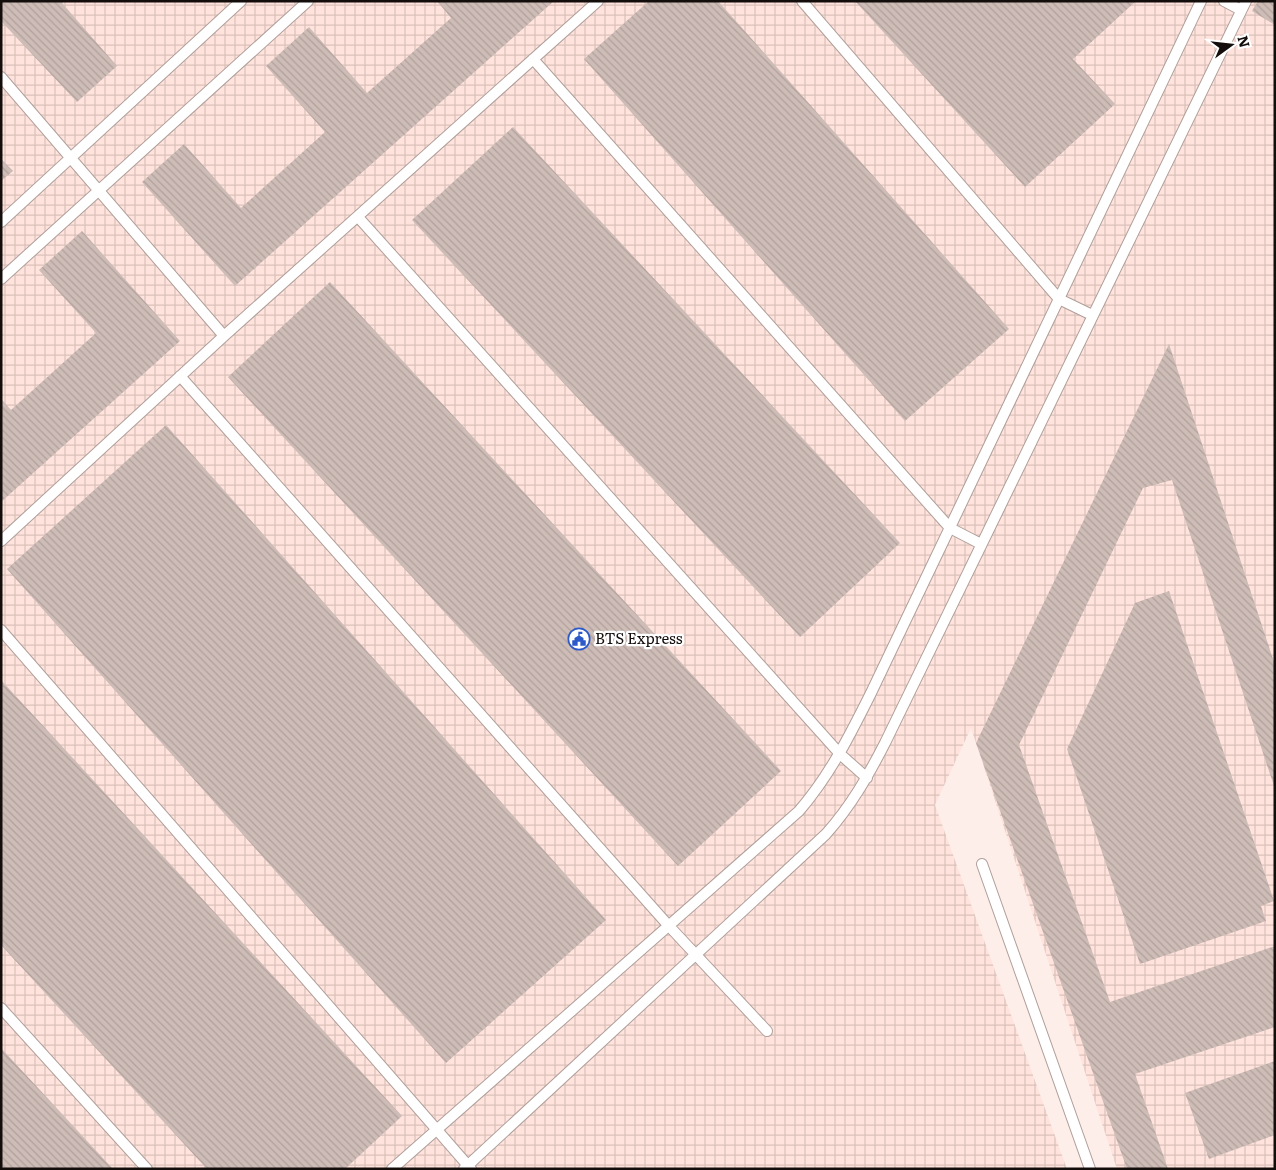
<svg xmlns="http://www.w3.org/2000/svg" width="1276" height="1170" viewBox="0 0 1276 1170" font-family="Literata,serif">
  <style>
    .industrial { fill: url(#industrial-grid) }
    .building { fill: url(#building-back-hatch) }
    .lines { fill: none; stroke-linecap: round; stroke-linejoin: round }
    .lane-casing { stroke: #b09f9a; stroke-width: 12 }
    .lane { stroke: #fff; stroke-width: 10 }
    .labels { text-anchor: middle; stroke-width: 4.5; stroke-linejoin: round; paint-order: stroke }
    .poi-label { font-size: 15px; fill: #130d0b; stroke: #fff; text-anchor: start }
  </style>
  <defs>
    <pattern id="industrial-grid" width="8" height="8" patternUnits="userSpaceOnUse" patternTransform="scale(1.25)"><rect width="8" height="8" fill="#ffe3dc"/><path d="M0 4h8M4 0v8" fill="none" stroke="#dac2bb"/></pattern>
    <pattern id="building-back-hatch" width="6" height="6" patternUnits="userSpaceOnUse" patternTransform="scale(1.25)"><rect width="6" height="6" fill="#cebcb7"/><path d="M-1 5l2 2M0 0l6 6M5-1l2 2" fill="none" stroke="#b0a09c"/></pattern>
  </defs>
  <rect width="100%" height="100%" fill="#fdeeea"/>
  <!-- industrial -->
  <path class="industrial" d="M 1,1 L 1275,1 L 1275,1169 L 1117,1169 L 971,728 L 935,805 L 1067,1169 L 1,1169 Z"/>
  <!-- building -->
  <path class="building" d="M 1,1 L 64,1 L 62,3 L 117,66 L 77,102 L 1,21 Z
    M 437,1 L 554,1 L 235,286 L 142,182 L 184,144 L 241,208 L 325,132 L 266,66 L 309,27 L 367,93 L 451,18 Z
    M 649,1 L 718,1 L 1009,329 L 905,421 L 584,59 Z
    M 855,1 L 1136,1 L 1073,59 L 1115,104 L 1025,187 Z
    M 1258,1 L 1275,1 L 1275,25 L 1252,11 Z
    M 513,127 L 900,543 L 800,637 L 412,220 Z
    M 1,159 L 13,171 L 1,181 Z
    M 82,231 L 180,341 L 1,502 L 1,399 L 11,410 L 96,333 L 39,270 Z
    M 330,282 L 781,771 L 678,866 L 228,377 Z
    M 1169,344 L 1275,665 L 1275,789 L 1172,480 L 1143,488 L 1019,745 L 1110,1002 L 1275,946 L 1275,1027 L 1135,1074 L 1168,1169 L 1127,1169 L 976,743 Z
    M 166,425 L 606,920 L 446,1063 L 7,569 Z
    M 1169,591 L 1274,901 L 1261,906 L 1266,921 L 1140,964 L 1067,749 L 1135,603 Z
    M 1,680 L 402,1116 L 345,1169 L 207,1169 L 1,945 Z
    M 1,1048 L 113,1169 L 1,1169 Z
    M 1275,1061 L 1275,1135 L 1209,1159 L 1185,1093 Z"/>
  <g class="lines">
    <!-- lane casing -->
    <g class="lane-casing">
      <path id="lane" d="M 802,1 L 1059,299 L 1092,315
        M 1224,1 L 1241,10
        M 533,59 L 950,528 L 981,544
        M 1,77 L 224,336
        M 358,217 L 840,754 L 867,778
        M 1,222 L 241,1
        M 1,279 L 308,1
        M 180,376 L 668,925 L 767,1031
        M 1,541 L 224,336 L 598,1
        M 1,630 L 471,1169
        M 982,864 L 1090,1169
        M 1,1008 L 147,1169
        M 392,1169 L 799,811 C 830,775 850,735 871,693 L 1201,1
        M 464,1169 L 826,834 C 851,806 868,776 885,743 L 1246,1"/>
    </g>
    <!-- lane -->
    <use href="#lane" class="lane"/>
  </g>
  <!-- icons -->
  <defs>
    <g id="civic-ring" transform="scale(1.125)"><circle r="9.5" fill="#fff" stroke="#2d5ac9" stroke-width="1.5"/><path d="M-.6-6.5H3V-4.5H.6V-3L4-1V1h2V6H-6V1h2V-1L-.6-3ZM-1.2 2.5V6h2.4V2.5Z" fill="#2d5ac9"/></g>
  </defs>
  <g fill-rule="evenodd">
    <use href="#civic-ring" x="579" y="639"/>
  </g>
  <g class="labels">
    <!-- poi labels -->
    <g class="poi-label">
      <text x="595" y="644">BTS Express</text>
    </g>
  </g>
  <!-- border -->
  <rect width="1276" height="1170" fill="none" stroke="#130d0b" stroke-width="5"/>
  <!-- north arrow -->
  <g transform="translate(1231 45) rotate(75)" stroke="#ffffff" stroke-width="4" paint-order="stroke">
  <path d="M0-4L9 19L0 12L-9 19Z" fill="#130d0b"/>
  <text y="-8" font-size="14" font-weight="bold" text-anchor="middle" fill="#130d0b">N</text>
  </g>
</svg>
